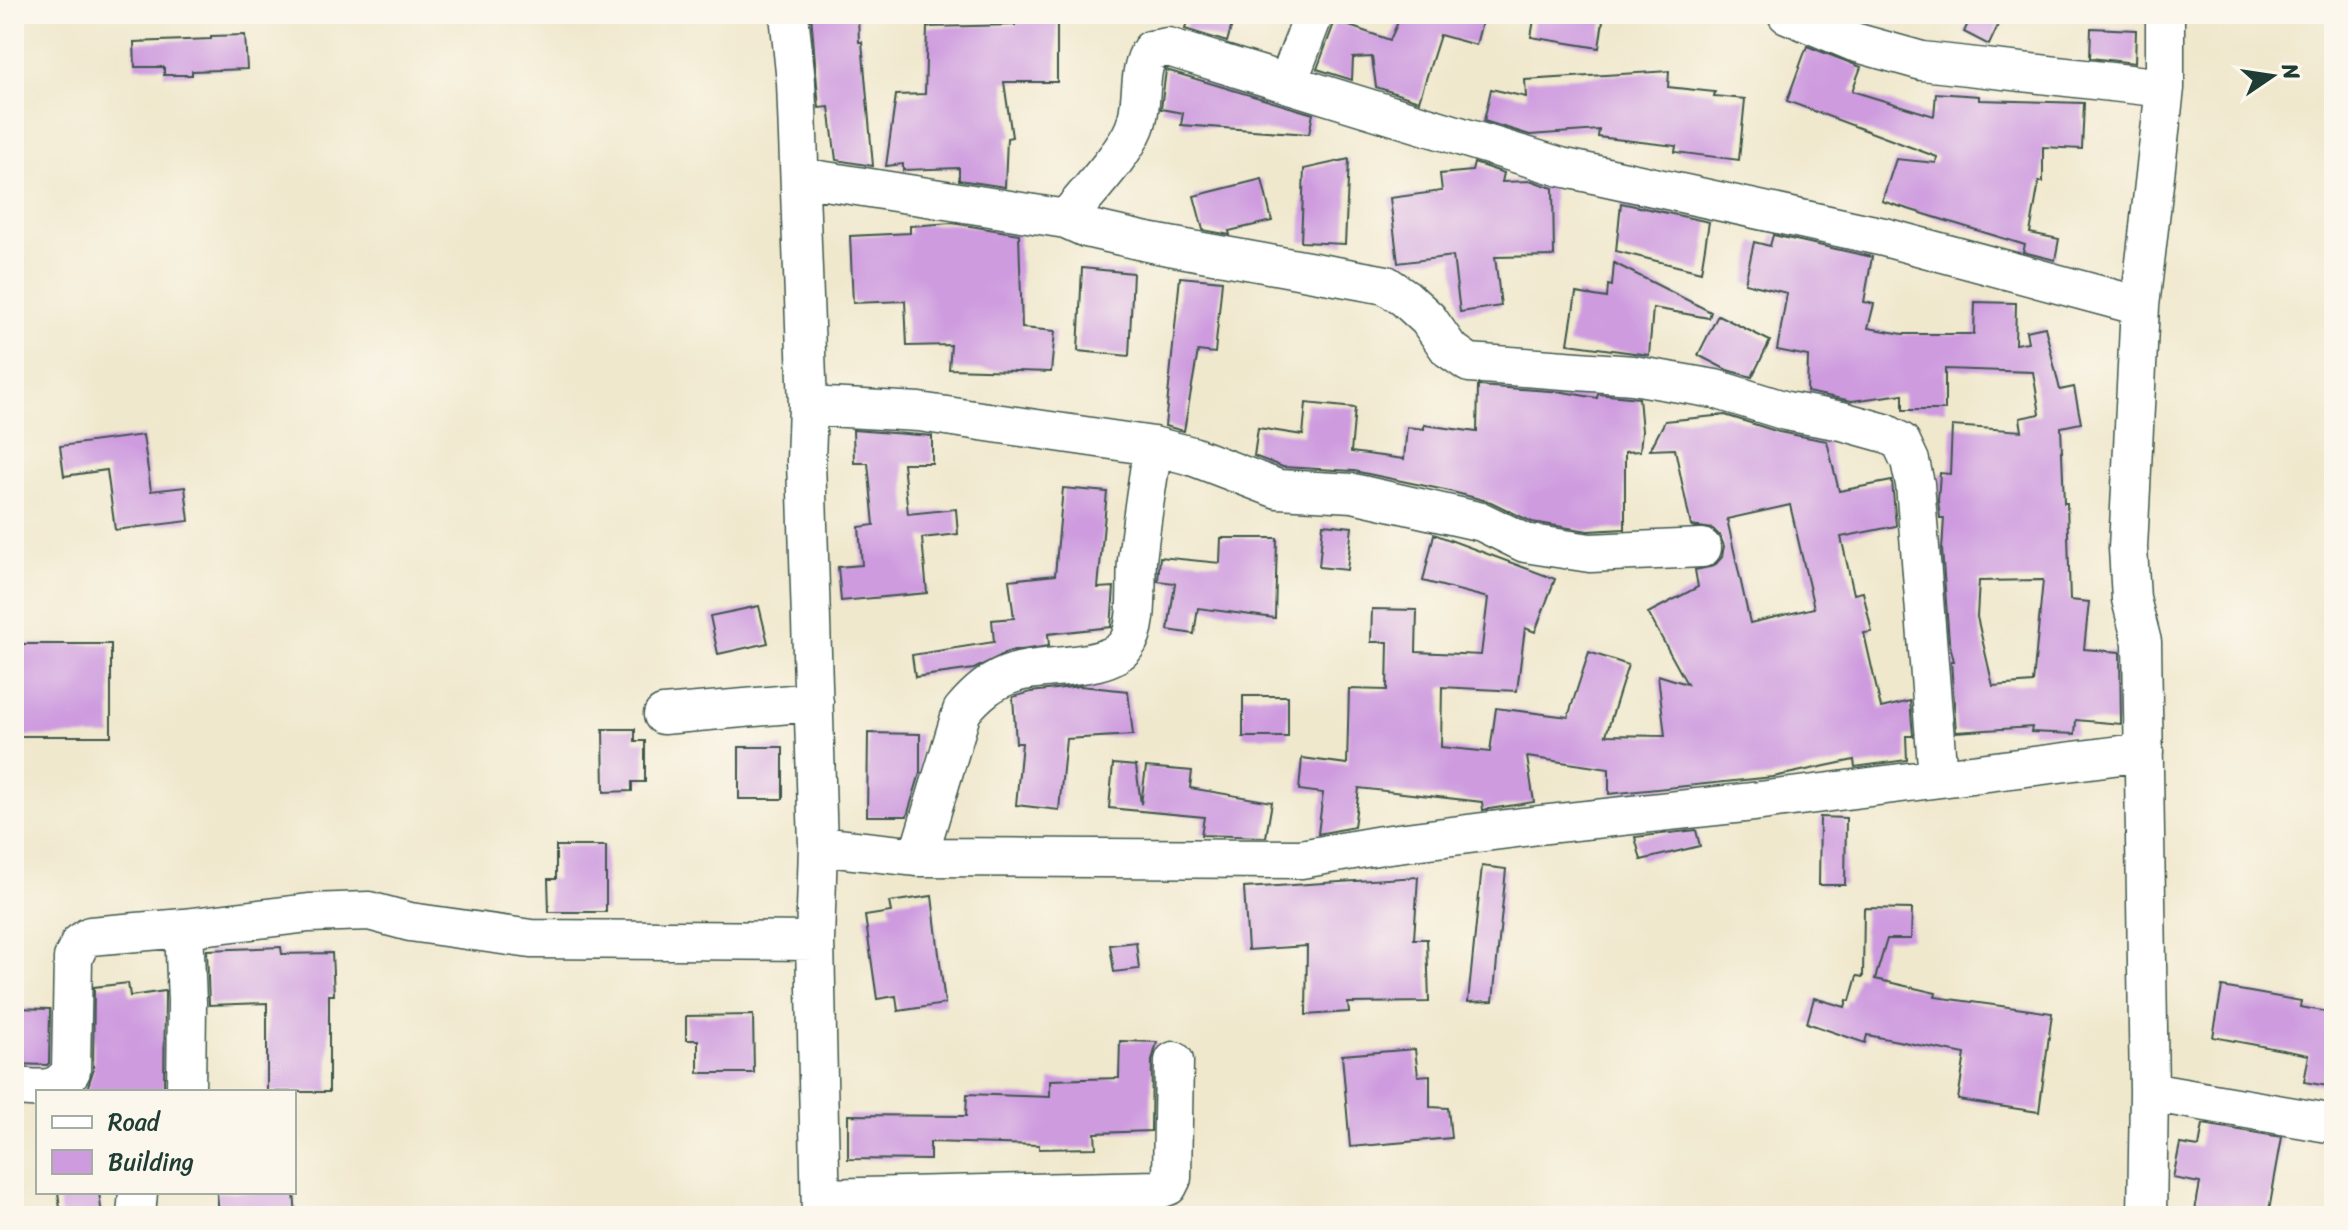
<svg xmlns="http://www.w3.org/2000/svg" width="2348" height="1230" viewBox="0 0 2348 1230" font-family="Sriracha,sans-serif">
  <style>
    .building { fill: #ce9bdf; fill-rule: evenodd }
    .lines { fill: none; stroke-linecap: round; stroke-linejoin: round }
    .minor-casing { stroke: #3e574b; stroke-width: 41 }
    .minor { stroke: #fff; stroke-width: 38 }
  </style>
  <rect width="100%" height="100%" fill="#fbf7ec"/>
  <filter id="ink" filterUnits="userSpaceOnUse"><feTurbulence type="fractalNoise" baseFrequency=".0125" numOctaves="2"/><feDisplacementMap in="SourceGraphic" scale="16" xChannelSelector="R" yChannelSelector="G"/><feConvolveMatrix kernelMatrix="1 2 1 2 8 2 1 2 1" color-interpolation-filters="sRGB"/></filter>
  <filter id="wash" filterUnits="userSpaceOnUse"><feTurbulence type="fractalNoise" baseFrequency=".006" numOctaves="4" result="noise"/><feDisplacementMap in="SourceGraphic" scale="32" xChannelSelector="R" yChannelSelector="G"/><feGaussianBlur stdDeviation="1.8" result="paint"/><feColorMatrix in="noise" values="0 0 0 0 0 0 0 0 0 0 0 0 0 0 0 0 0 1.4 0 .05"/><feComposite in="paint" operator="in"/></filter>
  <g filter="url(#wash)">
    <rect width="100%" height="100%" fill="#f0e8cd"/>
    <g id="blocks">
      <!-- building -->
      <path class="building" d="M 811,14 L 858,14 L 859,42 L 862,42 L 873,166 L 836,160 L 829,107 L 819,108 Z
        M 1189,14 L 1235,14 L 1227,42 L 1185,29 Z
        M 1393,14 L 1484,14 L 1476,45 L 1440,35 L 1419,101 L 1376,87 L 1372,57 L 1353,58 L 1352,80 L 1317,69 L 1335,21 L 1390,40 L 1398,22 L 1392,20 Z
        M 1535,14 L 1604,14 L 1599,48 L 1531,37 Z
        M 1972,14 L 1985,14 L 2000,21 L 1989,45 L 1964,32 Z
        M 1015,22 L 1057,22 L 1057,82 L 1004,82 L 1012,137 L 1007,138 L 1005,187 L 959,180 L 959,168 L 903,170 L 903,164 L 886,166 L 896,95 L 925,94 L 927,27 L 1015,25 Z
        M 2091,28 L 2136,30 L 2135,63 L 2090,58 Z
        M 245,35 L 247,69 L 192,71 L 192,75 L 164,75 L 164,67 L 135,67 L 134,42 L 211,39 L 211,36 Z
        M 1807,46 L 1861,67 L 1852,91 L 1934,116 L 1936,93 L 1979,96 L 1979,100 L 2084,103 L 2082,149 L 2043,147 L 2043,182 L 2039,182 L 2030,233 L 2059,239 L 2055,260 L 2023,252 L 2025,245 L 1882,201 L 1896,159 L 1936,163 L 1937,157 L 1787,101 Z
        M 1166,70 L 1313,114 L 1309,134 L 1181,125 L 1183,113 L 1161,109 Z
        M 1669,71 L 1668,87 L 1715,92 L 1714,96 L 1745,99 L 1739,160 L 1675,152 L 1676,146 L 1598,137 L 1599,130 L 1530,135 L 1484,121 L 1491,89 L 1526,97 L 1525,80 Z
        M 1349,159 L 1345,244 L 1301,242 L 1304,169 Z
        M 1474,163 L 1504,173 L 1502,182 L 1532,181 L 1553,188 L 1554,256 L 1495,257 L 1501,306 L 1460,312 L 1453,256 L 1398,263 L 1390,198 L 1442,191 L 1440,174 L 1472,171 Z
        M 1262,179 L 1272,221 L 1229,231 L 1230,235 L 1203,230 L 1194,196 Z
        M 1621,203 L 1709,222 L 1701,272 L 1616,251 Z
        M 952,223 L 1019,234 L 1022,328 L 1055,331 L 1051,372 L 949,369 L 951,345 L 907,346 L 905,301 L 853,303 L 850,236 L 910,233 L 910,226 Z
        M 1773,235 L 1872,257 L 1864,302 L 1874,304 L 1868,328 L 1903,334 L 1974,334 L 1975,302 L 2016,303 L 2015,344 L 2028,342 L 2026,331 L 2045,327 L 2060,390 L 2074,387 L 2081,423 L 2061,427 L 2064,503 L 2067,503 L 2070,600 L 2089,602 L 2084,649 L 2120,652 L 2121,724 L 2076,720 L 2075,734 L 2031,732 L 2032,727 L 1956,732 L 1951,661 L 1954,661 L 1949,641 L 1942,550 L 1944,518 L 1940,518 L 1938,500 L 1940,473 L 1950,474 L 1952,426 L 2022,431 L 2020,418 L 2040,414 L 2033,372 L 1945,369 L 1945,410 L 1903,410 L 1903,394 L 1852,401 L 1807,392 L 1808,356 L 1777,350 L 1787,293 L 1745,283 L 1754,242 L 1770,246 ZM 2043,580 L 2033,683 L 1993,686 L 1977,617 L 1979,581 Z
        M 1614,263 L 1711,312 L 1709,318 L 1653,308 L 1649,355 L 1568,344 L 1576,293 L 1607,298 L 1608,285 L 1612,286 Z
        M 1082,268 L 1133,273 L 1129,356 L 1078,351 Z
        M 1180,277 L 1222,281 L 1215,353 L 1198,351 L 1184,431 L 1165,426 Z
        M 1718,315 L 1770,341 L 1752,377 L 1727,370 L 1698,355 Z
        M 1478,386 L 1563,392 L 1597,398 L 1598,394 L 1639,398 L 1642,431 L 1640,451 L 1625,452 L 1625,529 L 1588,531 L 1532,522 L 1491,502 L 1445,490 L 1354,471 L 1283,467 L 1254,456 L 1258,428 L 1303,435 L 1306,403 L 1355,408 L 1351,452 L 1404,459 L 1407,427 L 1424,429 L 1424,425 L 1477,432 Z
        M 1725,415 L 1779,432 L 1827,441 L 1839,491 L 1892,481 L 1896,526 L 1841,537 L 1854,594 L 1863,592 L 1872,632 L 1864,633 L 1881,708 L 1910,701 L 1913,736 L 1906,736 L 1907,760 L 1855,767 L 1854,760 L 1773,777 L 1609,794 L 1609,769 L 1527,757 L 1534,802 L 1483,810 L 1482,802 L 1359,788 L 1354,827 L 1318,834 L 1323,793 L 1299,790 L 1302,758 L 1347,764 L 1349,689 L 1387,690 L 1388,642 L 1371,642 L 1372,609 L 1417,610 L 1416,652 L 1481,655 L 1488,598 L 1423,581 L 1434,534 L 1555,579 L 1535,632 L 1525,628 L 1517,691 L 1442,687 L 1441,747 L 1490,752 L 1496,708 L 1568,717 L 1589,652 L 1628,665 L 1606,735 L 1665,736 L 1658,675 L 1687,684 L 1648,613 L 1698,587 L 1695,570 L 1714,566 L 1722,557 L 1724,546 L 1720,536 L 1713,529 L 1691,526 L 1675,449 L 1650,450 L 1665,421 ZM 1790,505 L 1814,608 L 1750,623 L 1727,519 Z
        M 853,430 L 932,436 L 932,463 L 903,463 L 908,514 L 956,509 L 958,534 L 922,538 L 927,593 L 841,601 L 838,567 L 862,565 L 859,527 L 874,525 L 868,463 L 854,463 Z
        M 143,435 L 151,491 L 185,487 L 189,521 L 115,530 L 107,470 L 64,476 L 60,446 Z
        M 1063,488 L 1107,492 L 1098,588 L 1114,587 L 1111,627 L 1048,634 L 1049,646 L 1008,652 L 974,669 L 915,677 L 912,655 L 994,642 L 992,620 L 1014,618 L 1009,580 L 1055,575 Z
        M 1323,524 L 1352,527 L 1347,570 L 1319,567 Z
        M 1221,538 L 1277,538 L 1275,618 L 1198,608 L 1194,634 L 1168,630 L 1175,583 L 1158,581 L 1160,557 L 1220,563 Z
        M 759,606 L 768,643 L 718,654 L 710,616 Z
        M 14,644 L 111,644 L 111,736 L 14,736 Z
        M 1080,686 L 1128,691 L 1133,735 L 1066,739 L 1059,810 L 1016,805 L 1022,743 L 1016,743 L 1013,697 L 1031,692 Z
        M 1243,696 L 1288,696 L 1288,737 L 1243,737 Z
        M 603,729 L 635,729 L 635,741 L 645,741 L 645,782 L 632,782 L 632,791 L 604,792 Z
        M 868,733 L 920,734 L 920,773 L 907,816 L 867,816 Z
        M 739,747 L 783,747 L 783,799 L 739,799 Z
        M 1113,764 L 1136,766 L 1141,804 L 1146,767 L 1192,771 L 1190,788 L 1272,802 L 1266,837 L 1201,835 L 1204,817 L 1109,808 Z
        M 1820,817 L 1846,818 L 1845,885 L 1819,885 Z
        M 1696,830 L 1700,846 L 1641,860 L 1635,837 Z
        M 556,846 L 606,846 L 606,912 L 549,912 L 548,879 L 556,879 Z
        M 1482,866 L 1506,869 L 1493,1001 L 1468,1002 Z
        M 1418,877 L 1414,939 L 1427,939 L 1429,1002 L 1348,1003 L 1349,1012 L 1306,1015 L 1307,946 L 1248,950 L 1244,888 Z
        M 932,896 L 945,1004 L 898,1011 L 896,996 L 877,999 L 865,916 L 891,912 L 889,902 Z
        M 1864,908 L 1912,909 L 1911,939 L 1887,939 L 1875,979 L 1936,993 L 1935,997 L 2052,1013 L 2039,1112 L 1958,1100 L 1965,1054 L 1867,1035 L 1865,1043 L 1807,1023 L 1814,998 L 1845,1007 L 1847,1000 L 1850,1001 L 1857,976 L 1863,977 Z
        M 1136,942 L 1139,969 L 1114,972 L 1110,945 Z
        M 281,947 L 282,954 L 332,953 L 334,995 L 329,995 L 329,1092 L 267,1092 L 267,1003 L 209,1005 L 207,950 Z
        M 128,983 L 130,996 L 165,991 L 164,1092 L 86,1092 L 93,1071 L 94,987 Z
        M 2222,987 L 2301,1001 L 2300,1007 L 2334,1013 L 2334,1087 L 2304,1082 L 2309,1055 L 2213,1037 Z
        M 14,1008 L 50,1009 L 49,1063 L 47,1065 L 14,1064 Z
        M 753,1015 L 754,1073 L 698,1073 L 698,1040 L 686,1040 L 686,1016 Z
        M 1120,1041 L 1157,1042 L 1152,1061 L 1151,1131 L 1095,1133 L 1096,1148 L 1039,1149 L 1039,1145 L 930,1142 L 930,1160 L 848,1159 L 848,1115 L 966,1116 L 967,1094 L 1050,1097 L 1050,1080 L 1119,1078 Z
        M 1415,1049 L 1418,1076 L 1430,1075 L 1430,1107 L 1448,1108 L 1451,1138 L 1350,1147 L 1342,1055 Z
        M 2203,1124 L 2282,1137 L 2268,1216 L 2194,1216 L 2200,1183 L 2173,1178 L 2180,1144 L 2199,1147 Z
        M 58,1192 L 99,1192 L 102,1216 L 61,1216 Z
        M 217,1192 L 294,1192 L 296,1216 L 219,1216 Z"/>
    </g>
  </g>
  <g filter="url(#ink)">
    <use href="#blocks" fill-opacity="0" stroke="#3e574b" stroke-width="2"/>
    <g class="lines">
      <!-- minor casing -->
      <g class="minor-casing">
        <path id="minor" d="M 789,14 L 796,82 L 808,406 L 806,460 L 818,846 L 815,941 L 821,1216
          M 1787,14 L 1854,42 L 1922,61 L 2165,88
          M 1288,82 L 1314,14
          M 800,177 L 1066,219 C 1085,195 1124,154 1134,129 C 1145,104 1136,72 1151,50 L 1168,47 L 1561,167 L 1884,237 L 2140,306
          M 1066,219 L 1086,228 L 1147,242 L 1386,285 L 1405,298 L 1428,319 L 1449,349 L 1469,363 L 1633,375 L 1715,389 L 1786,411 L 1842,421 L 1885,433 L 1901,442 L 1910,461 L 1915,484 L 1938,778
          M 808,406 L 919,412 L 1153,446 L 1192,456 L 1278,489 L 1353,493 L 1482,522 L 1525,543 L 1590,553 L 1702,548
          M 663,715 L 814,702
          M 818,846 L 918,857 L 1301,859 L 1382,845 L 1539,825 L 1753,802 L 2144,752
          M 918,857 L 962,711 C 977,693 992,680 1015,673 C 1043,664 1109,670 1126,645 C 1140,627 1135,585 1137,561 C 1141,523 1147,484 1153,446
          M 14,1087 C 39,1088 55,1095 71,1071 L 73,958 L 80,943 L 90,936 L 184,928
          M 186,1092 L 187,1002 L 184,928 L 309,913 L 369,911 L 410,922 L 531,939 L 815,941
          M 2149,1092 L 2334,1124
          M 821,1198 L 1157,1190 L 1168,1186 L 1172,1178 L 1174,1061
          M 136,1216 L 138,1192
          M 2147,1216 L 2149,1092 L 2142,642 L 2131,599 L 2128,548 L 2140,306 L 2165,88 L 2165,14"/>
      </g>
      <!-- minor -->
      <use href="#minor" class="minor"/>
    </g>
  </g>
  <!-- margin -->
  <rect width="2348" height="1230" fill="none" stroke="#fbf7ec" stroke-width="48"/>
  <!-- legend -->
  <rect x="36" y="1090" width="260" height="104" fill="#fbf7ec" stroke="#a3ada2" stroke-width="2"/>
  <rect x="52" y="1116" width="40" height="12" fill="#ffffff" stroke="#a3ada2" stroke-width="2"/>
  <text x="108" y="1130" font-size="24" fill="#1f3d34">Road</text>
  <rect x="52" y="1150" width="40" height="24" fill="#ce9bdf" stroke="#a3ada2" stroke-width="2"/>
  <text x="108" y="1170" font-size="24" fill="#1f3d34">Building</text>
  <!-- north arrow -->
  <g transform="translate(2272 76) rotate(77)" stroke="#fbf7ec" stroke-width="6" paint-order="stroke">
  <path d="M0-6L14 30L0 20L-14 30Z" fill="#1f3d34"/>
  <text y="-12" font-size="22" font-weight="bold" text-anchor="middle" fill="#1f3d34">N</text>
  </g>
</svg>
